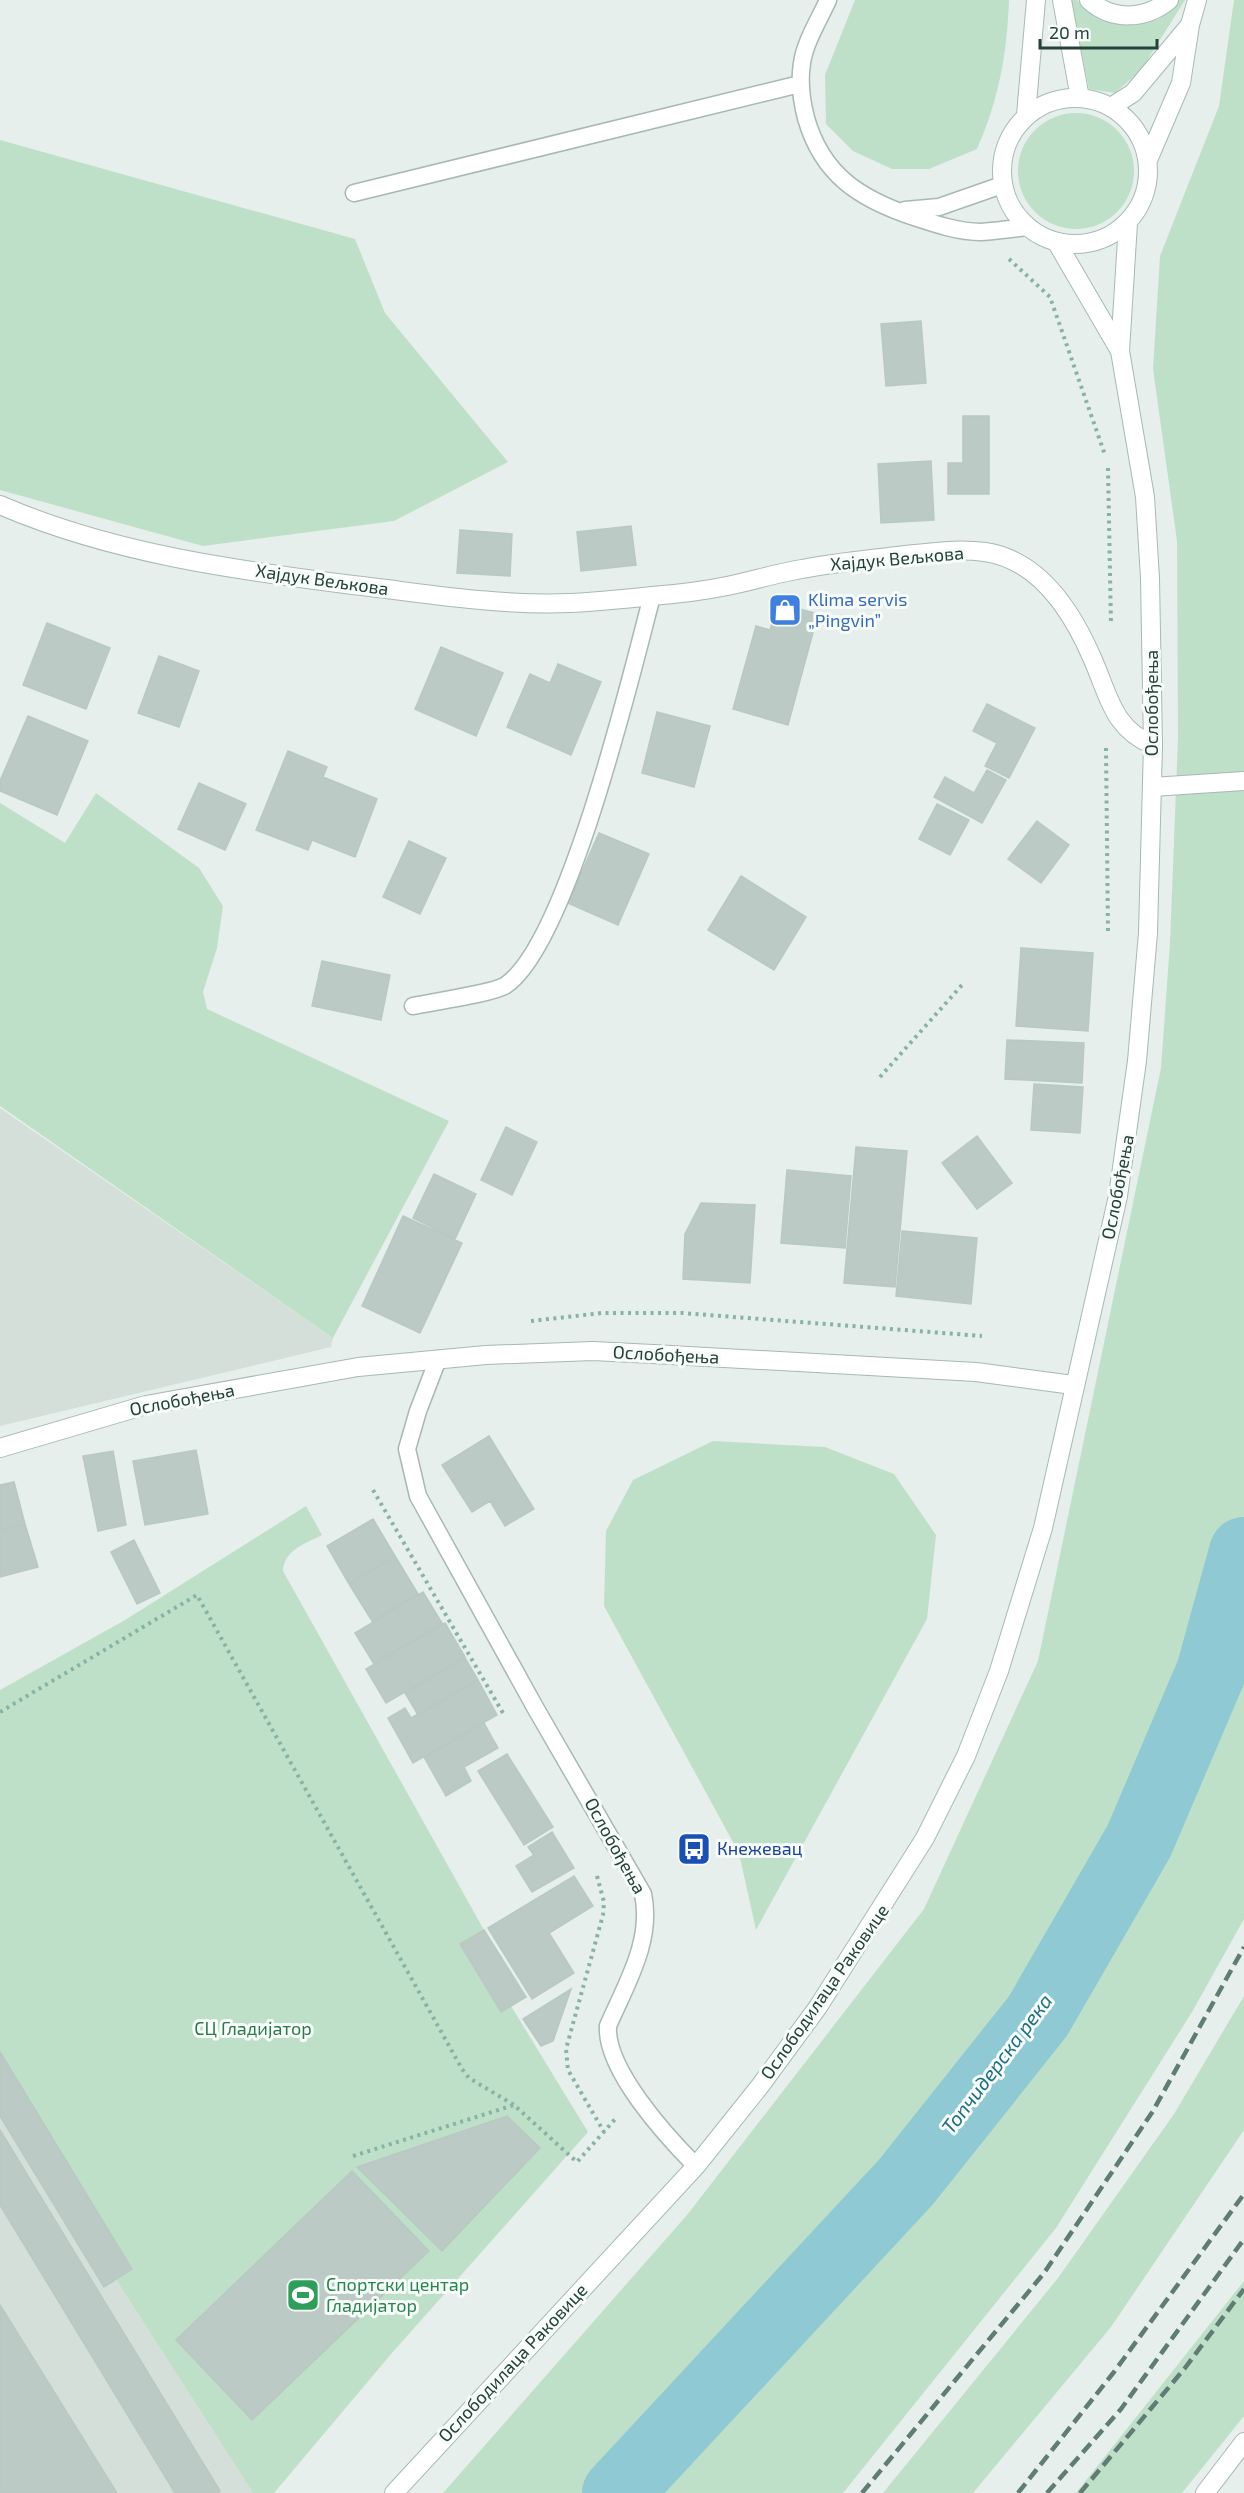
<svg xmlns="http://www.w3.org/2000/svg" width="1244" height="2493" viewBox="0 0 1244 2493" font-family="'Exo 2',sans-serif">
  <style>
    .built { fill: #d4dfda }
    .green { fill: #bfe0c8 }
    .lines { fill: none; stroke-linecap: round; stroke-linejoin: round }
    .river { stroke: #8ec9d4; stroke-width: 70 }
    .building { fill: #bbcac4; stroke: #b8c9c2; stroke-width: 1.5 }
    .lane-casing { stroke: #a8b8b2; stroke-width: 19 }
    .street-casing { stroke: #a8b8b2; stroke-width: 20 }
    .secondary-casing { stroke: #a4bbb3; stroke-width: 20 }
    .path { stroke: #86b3a5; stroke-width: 4; stroke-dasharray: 3 4.5; stroke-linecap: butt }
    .lane { stroke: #fff; stroke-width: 16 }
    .street { stroke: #fff; stroke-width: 18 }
    .secondary { stroke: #fff; stroke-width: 18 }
    .rail { stroke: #5f7d75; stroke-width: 4.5; stroke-dasharray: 12 6; stroke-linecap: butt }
    .labels { text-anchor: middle; stroke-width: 6; stroke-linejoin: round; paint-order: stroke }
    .street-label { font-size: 18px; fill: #24423a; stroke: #f7fbf9 }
    .shop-label { font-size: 18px; fill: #366cbe; stroke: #f7fbf9; text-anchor: start }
    .transit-label { font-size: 18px; fill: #164399; stroke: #f7fbf9; text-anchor: start }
    .park-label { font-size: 18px; fill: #2d7a4b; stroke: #f7fbf9 }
    .leisure-label { font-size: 18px; fill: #27864d; stroke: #f7fbf9; text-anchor: start }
    .water-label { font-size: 20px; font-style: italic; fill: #1c6f80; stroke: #f7fbf9 }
  </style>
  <rect width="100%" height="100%" fill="#e6efeb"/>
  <!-- built -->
  <path class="built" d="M 0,1108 L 333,1338 L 331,1347 L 0,1426 Z
    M 0,2099 L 253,2493 L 0,2493 Z"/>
  <!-- green -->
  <path class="green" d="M 855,0 L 1009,0 C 1007,54 999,99 977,149 L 929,169 L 892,169 L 853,151 L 826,124 L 825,75 Z
    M 1071,0 L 1077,0 L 1094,16 L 1131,25 L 1159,19 L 1179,0 L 1185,0 L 1141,70 L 1115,93 L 1089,89 Z
    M 1234,0 L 1244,0 L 1244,1537 L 1236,1586 L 1139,1841 L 977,2095 L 617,2493 L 443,2493 L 687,2215 L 924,1909 L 1038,1661 L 1161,1068 L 1170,943 L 1178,738 L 1177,541 L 1153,369 L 1160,256 L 1219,106 Z
    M1018 171a58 58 0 1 1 116 0a58 58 0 1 1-116 0Z
    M 0,140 L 355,239 L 385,313 L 508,462 L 394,521 L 203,546 L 0,490 Z
    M 96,793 L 199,868 L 223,906 L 217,948 L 203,992 L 207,1009 L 449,1121 L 333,1338 L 0,1106 L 0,803 L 65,843 Z
    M 713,1441 L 825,1447 L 894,1474 L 936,1535 L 927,1619 L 756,1930 L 739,1853 L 604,1606 L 606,1531 L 633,1480 Z
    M 306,1506 L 322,1535 C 305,1544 284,1550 283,1571 L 484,1930 L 526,1997 L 511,2006 L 588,2132 L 392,2353 L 274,2493 L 253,2493 L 0,2099 L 0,1690 L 125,1620 Z
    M 1244,1626 L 1244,1919 L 1192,2012 L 1056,2228 L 843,2493 L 660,2493 L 868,2267 L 990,2125 L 1050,2036 L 1190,1785 Z
    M 1244,1996 L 1244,2130 L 1111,2327 L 973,2493 L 883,2493 L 1058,2278 L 1174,2114 Z
    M 1244,2281 L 1244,2416 L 1182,2493 L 1076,2493 Z"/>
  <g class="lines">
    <!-- river -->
    <path class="river" d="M 617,2493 L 906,2182 L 1038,2016 L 1139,1841 L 1211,1672 L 1244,1552"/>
  </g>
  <!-- building -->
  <path class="building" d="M 921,321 L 926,383 L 886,386 L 881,324 Z
    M 963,416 L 989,416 L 989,494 L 948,494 L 948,463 L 963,463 Z
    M 931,461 L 934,520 L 881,523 L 878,464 Z
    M 631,526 L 636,565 L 581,571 L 577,532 Z
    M 460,530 L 512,534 L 510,576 L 457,573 Z
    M 778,603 L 818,614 L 788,725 L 733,709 L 756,626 L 770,630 Z
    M 47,623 L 110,648 L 86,709 L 23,685 Z
    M 441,647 L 503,673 L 476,736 L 415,709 Z
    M 159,656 L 199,671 L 179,727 L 138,713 Z
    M 558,664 L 601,682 L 571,755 L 507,727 L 530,674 L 550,683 Z
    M 987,704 L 1035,728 L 1009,778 L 985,766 L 997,743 L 973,731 Z
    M 657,712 L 710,726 L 694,787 L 642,773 Z
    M 28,716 L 88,741 L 57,815 L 0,791 L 0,781 Z
    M 288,751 L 327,767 L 323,777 L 377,799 L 355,857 L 312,840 L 308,850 L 256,830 Z
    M 987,770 L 1006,780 L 982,823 L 934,797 L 945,777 L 974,793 Z
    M 199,783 L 246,804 L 225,850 L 178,829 Z
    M 937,804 L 969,820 L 950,855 L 919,839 Z
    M 1037,821 L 1069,845 L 1041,883 L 1008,859 Z
    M 599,833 L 649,854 L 618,925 L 568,903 Z
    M 409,841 L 446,858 L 420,914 L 383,897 Z
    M 741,876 L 806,917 L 774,970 L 708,930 Z
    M 1021,948 L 1093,953 L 1088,1031 L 1016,1026 Z
    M 322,961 L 390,975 L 381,1020 L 312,1006 Z
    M 1007,1040 L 1084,1043 L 1082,1083 L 1005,1079 Z
    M 1034,1084 L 1083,1087 L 1080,1133 L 1031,1130 Z
    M 506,1127 L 537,1142 L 512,1195 L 481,1180 Z
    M 977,1136 L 1012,1183 L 977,1209 L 942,1163 Z
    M 856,1147 L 907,1151 L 895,1287 L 844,1283 Z
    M 787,1170 L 851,1176 L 845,1248 L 781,1243 Z
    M 434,1174 L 476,1194 L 455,1239 L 413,1218 Z
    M 701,1203 L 755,1205 L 750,1283 L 683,1279 L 685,1234 Z
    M 403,1216 L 462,1243 L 420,1333 L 362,1306 Z
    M 902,1231 L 977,1238 L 971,1304 L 896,1296 Z
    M 489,1436 L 534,1509 L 505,1526 L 490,1501 L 472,1512 L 442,1465 Z
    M 196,1450 L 208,1514 L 145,1525 L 133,1461 Z
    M 113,1451 L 126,1525 L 98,1531 L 83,1456 Z
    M 14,1482 L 25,1524 L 0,1531 L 0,1485 Z
    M 373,1519 L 395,1556 L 349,1584 L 327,1546 Z
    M 25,1524 L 38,1567 L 0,1577 L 0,1531 Z
    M 134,1540 L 160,1593 L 137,1604 L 111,1552 Z
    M 395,1556 L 418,1594 L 372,1621 L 349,1584 Z
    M 423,1592 L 442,1623 L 374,1664 L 355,1633 Z
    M 445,1623 L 465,1657 L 386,1703 L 366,1669 Z
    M 465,1658 L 478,1680 L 418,1715 L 405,1693 Z
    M 478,1680 L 497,1715 L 413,1763 L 388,1718 L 405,1708 L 411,1718 Z
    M 484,1723 L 498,1748 L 464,1767 L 471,1781 L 446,1796 L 424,1757 Z
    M 507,1754 L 553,1827 L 524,1845 L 478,1771 Z
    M 552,1832 L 574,1868 L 532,1892 L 516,1866 L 534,1855 L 528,1847 Z
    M 574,1876 L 593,1906 L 549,1933 L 574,1973 L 532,1999 L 488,1928 Z
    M 484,1930 L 526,1997 L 501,2012 L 460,1944 Z
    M 571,1989 L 553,2041 L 541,2046 L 523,2019 Z
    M 0,2052 L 132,2269 L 104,2287 L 0,2116 Z
    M 507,2116 L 540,2148 L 442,2251 L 357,2167 Z
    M 0,2130 L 220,2491 L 218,2493 L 175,2493 L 0,2205 Z
    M 352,2171 L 429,2251 L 252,2420 L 176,2340 Z
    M 0,2305 L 117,2493 L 0,2493 Z"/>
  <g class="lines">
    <!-- lane casing -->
    <g class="lane-casing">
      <path id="lane" d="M 828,0 C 819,20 805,42 802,63 C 799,82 801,99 806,118 C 822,175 860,199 914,217 C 935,224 959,232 981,232 C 996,231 1012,229 1027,227
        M 354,193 L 800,84
        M 905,210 L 939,207 L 1002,185
        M 413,1006 C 431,1002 495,993 506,985 C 568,942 631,676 652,596
        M 438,1359 L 418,1411 L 407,1449 L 418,1496 L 536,1709 L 643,1894 C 653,1941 626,1984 608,2026 C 605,2069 666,2136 696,2166"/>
    </g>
    <!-- street casing -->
    <g class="street-casing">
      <path id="street" d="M 0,505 C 111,553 234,570 353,585 C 424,593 497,606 569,603 C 596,602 624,599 652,596 C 677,594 703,591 727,586 C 752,581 777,573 802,569 C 833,563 865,560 897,556 C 926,553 956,548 985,552 C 1040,560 1073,613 1093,660 C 1109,696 1113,729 1153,745
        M 1152,787 L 1244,781
        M 0,1448 L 146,1405 L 358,1367 L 486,1355 L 593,1351 L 653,1354 L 976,1372 L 1073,1385
        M 1205,2493 L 1244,2442"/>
    </g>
    <!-- secondary casing -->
    <g class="secondary-casing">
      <path id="secondary" d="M 1062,0 L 1080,98
        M 1089,0 C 1112,21 1145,20 1169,0
        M1002 171a73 73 0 1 1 146 0a73 73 0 1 1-146 0Z
        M 1111,107 L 1133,93 L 1190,25
        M 1026,115 L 1036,0
        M 1148,160 L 1181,83 L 1190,25 L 1197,0
        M 1057,243 L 1120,351
        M 394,2493 L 696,2166 L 760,2086 L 818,2007 L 925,1838 L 966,1756 L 999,1671 L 1043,1528 L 1118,1196 L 1137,1061 L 1148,933 L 1153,745 L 1150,578 L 1145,497 L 1120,351 L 1128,223"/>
    </g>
    <!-- path -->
    <path class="path" d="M 1009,259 L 1050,297 L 1105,455
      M 1108,468 L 1111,625
      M 1106,748 L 1108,934
      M 880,1077 L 962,985
      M 531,1321 L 602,1313 L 682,1313 L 982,1336
      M 373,1490 L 503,1713
      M 0,1712 L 197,1595 L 462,2069 L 469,2078 L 514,2105
      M 597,1876 L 604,1902 L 603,1915 L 566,2049 L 568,2070 L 604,2132
      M 353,2156 L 514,2105 L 577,2162 L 617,2117"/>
    <!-- lane -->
    <use href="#lane" class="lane"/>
    <!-- street -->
    <use href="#street" class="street"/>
    <!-- secondary -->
    <use href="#secondary" class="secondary"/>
    <!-- rail -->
    <path class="rail" d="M 862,2493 L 1044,2273 L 1153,2111 L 1244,1947
      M 1018,2493 L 1114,2372 L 1244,2194
      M 1047,2493 L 1121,2409 L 1244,2239
      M 1080,2493 L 1185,2368 L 1244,2289"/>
  </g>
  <!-- icons -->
  <defs>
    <g id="shop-square" transform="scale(1.725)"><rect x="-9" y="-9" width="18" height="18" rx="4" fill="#3f7fe0" stroke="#f7fbf9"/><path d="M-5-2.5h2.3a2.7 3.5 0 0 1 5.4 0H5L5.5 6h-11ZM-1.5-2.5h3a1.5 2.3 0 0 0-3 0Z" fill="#fff"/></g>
    <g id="bus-square" transform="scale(1.725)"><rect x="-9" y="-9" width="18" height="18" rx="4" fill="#1a4fb4" stroke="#f7fbf9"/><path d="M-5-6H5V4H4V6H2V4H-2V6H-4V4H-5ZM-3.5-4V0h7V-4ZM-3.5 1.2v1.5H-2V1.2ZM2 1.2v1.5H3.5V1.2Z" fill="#fff"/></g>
    <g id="stadium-square" transform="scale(1.725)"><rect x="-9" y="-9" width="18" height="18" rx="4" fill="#2e9e5b" stroke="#f7fbf9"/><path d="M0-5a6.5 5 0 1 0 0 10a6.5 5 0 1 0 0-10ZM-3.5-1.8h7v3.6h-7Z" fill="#fff"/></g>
  </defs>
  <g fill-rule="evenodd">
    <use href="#shop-square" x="785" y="610"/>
    <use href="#bus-square" x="694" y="1849"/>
    <use href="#stadium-square" x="303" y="2295"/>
  </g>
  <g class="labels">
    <!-- street labels -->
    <g class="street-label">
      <text transform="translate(897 559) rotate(-5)" y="6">Хајдук Вељкова</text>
      <text transform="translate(322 580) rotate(8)" y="6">Хајдук Вељкова</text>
      <text transform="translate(1152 703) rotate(-90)" y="6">Ослобођења</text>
      <text transform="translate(1118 1187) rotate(-79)" y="6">Ослобођења</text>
      <text transform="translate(666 1355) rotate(3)" y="6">Ослобођења</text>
      <text transform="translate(182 1400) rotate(-11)" y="6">Ослобођења</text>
      <text transform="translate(615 1846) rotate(61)" y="6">Ослобођења</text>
      <text transform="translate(825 1992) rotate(-55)" y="6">Ослободилаца Раковице</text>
      <text transform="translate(513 2363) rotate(-47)" y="6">Ослободилаца Раковице</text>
    </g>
    <!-- shop labels -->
    <g class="shop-label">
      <text x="808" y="606">Klima servis<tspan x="808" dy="21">„Pingvin”</tspan></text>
    </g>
    <!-- transit labels -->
    <g class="transit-label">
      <text x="717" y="1855">Кнежевац</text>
    </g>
    <!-- park labels -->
    <g class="park-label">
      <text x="253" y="2035">СЦ Гладијатор</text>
    </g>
    <!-- leisure labels -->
    <g class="leisure-label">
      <text x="326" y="2291">Спортски центар<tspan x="326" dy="21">Гладијатор</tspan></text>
    </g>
    <!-- water labels -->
    <g class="water-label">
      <text transform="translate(997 2064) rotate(-53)" y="7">Топчидерска река</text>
    </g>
  </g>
  <!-- scale -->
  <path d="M1040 39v9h117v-9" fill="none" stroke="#24423a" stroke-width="3"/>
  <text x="1049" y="39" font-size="18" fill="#24423a" stroke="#f7fbf9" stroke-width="4.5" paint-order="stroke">20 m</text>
</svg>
